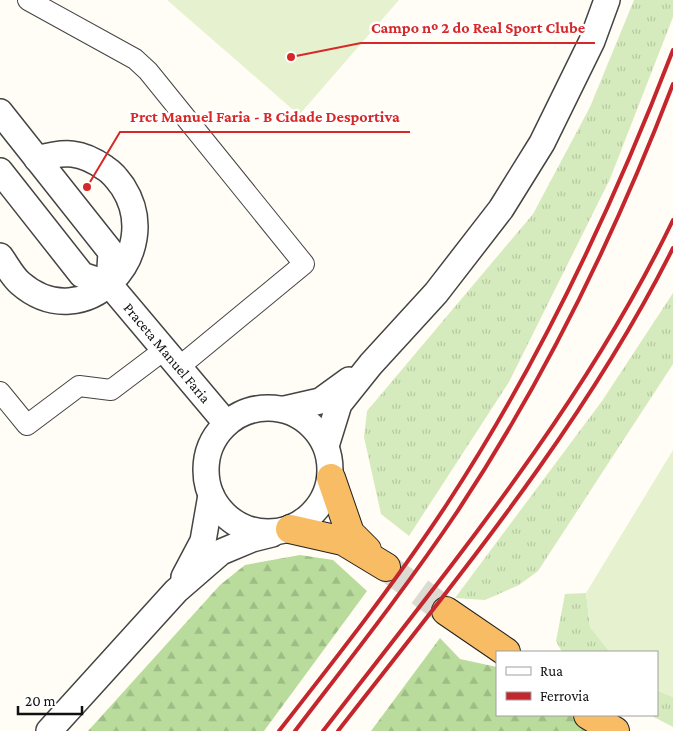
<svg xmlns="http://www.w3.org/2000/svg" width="673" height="731" viewBox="0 0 673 731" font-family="'Crimson Pro',serif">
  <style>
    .grass { fill: url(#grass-tufts) }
    .forest { fill: url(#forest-firs) }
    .pitch { fill: #e6f2cf }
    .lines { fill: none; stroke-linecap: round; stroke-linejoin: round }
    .trunk-tunnel { stroke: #dbdad3; stroke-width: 28; stroke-dasharray: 28 14; stroke-linecap: butt }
    .minor-casing { stroke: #444; stroke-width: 22 }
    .tertiary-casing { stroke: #444; stroke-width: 28 }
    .trunk-casing { stroke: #222; stroke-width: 30 }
    .minor { stroke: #fff; stroke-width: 20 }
    .tertiary { stroke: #fff; stroke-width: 25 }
    .trunk { stroke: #f7bc64; stroke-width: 28 }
    .rail { stroke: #c4262e; stroke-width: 4 }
    .labels { text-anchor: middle; stroke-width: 5; stroke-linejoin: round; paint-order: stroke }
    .street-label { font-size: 15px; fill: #111; stroke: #fff }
    .leader { fill: none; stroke: #d62828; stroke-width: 2 }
    .callout-dot { fill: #d62828; stroke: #fff; stroke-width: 2 }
    .callout-label { font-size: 16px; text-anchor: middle; font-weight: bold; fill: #d62828; stroke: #fff; stroke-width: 5; stroke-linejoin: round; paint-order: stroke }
  </style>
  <defs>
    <pattern id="grass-tufts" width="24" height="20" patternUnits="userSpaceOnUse" patternTransform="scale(1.25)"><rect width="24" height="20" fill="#d5ebbd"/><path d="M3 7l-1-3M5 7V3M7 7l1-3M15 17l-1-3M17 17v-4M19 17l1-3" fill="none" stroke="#b6c8a1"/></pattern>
    <pattern id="forest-firs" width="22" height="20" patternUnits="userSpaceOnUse" patternTransform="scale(1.25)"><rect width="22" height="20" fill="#b9dc9c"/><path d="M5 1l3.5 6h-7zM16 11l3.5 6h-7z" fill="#9ebc85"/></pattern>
  </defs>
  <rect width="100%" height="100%" fill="#fffdf5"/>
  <!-- grass -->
  <path class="grass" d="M 634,0 L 673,0 L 673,17 L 610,179 L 509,382 L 409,536 L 381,514 L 364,437 L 367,411 L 533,214 L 590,107 Z
    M 673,293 L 673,364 L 538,571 L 519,585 L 485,600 L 455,598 L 602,401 Z
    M 586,593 L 590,627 L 610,652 L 562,652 L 556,641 L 565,594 Z
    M 657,690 L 673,697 L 673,727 L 650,715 L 657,715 Z"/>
  <!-- forest -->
  <path class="forest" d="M 300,555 L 333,560 L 367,591 L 264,731 L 88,731 L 220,585 L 245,565 Z
    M 440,638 L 460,659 L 497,667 L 497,715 L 580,715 L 605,731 L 371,731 Z"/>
  <!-- pitch -->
  <path class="pitch" d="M 167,0 L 399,0 L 299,115 Z
    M 673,450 L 673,697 L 657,690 L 657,652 L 610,652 L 590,627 L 586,593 Z"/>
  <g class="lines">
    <!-- trunk-tunnel -->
    <path class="trunk-tunnel" d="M 386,567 L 446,611"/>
    <!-- minor casing -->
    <g class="minor-casing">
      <path id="minor" d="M 28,0 L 135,59 L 148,71 L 304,264 L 179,367
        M 0,392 L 27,425 L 79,386 L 111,390 L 164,350"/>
    </g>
    <!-- tertiary casing -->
    <g class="tertiary-casing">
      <g id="tertiary">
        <path d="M 0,112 L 111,252 L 109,284"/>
        <path id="s1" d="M 0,171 L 82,275 L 109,284 L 226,423"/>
        <path d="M 0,256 C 6,264 12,276 20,283 C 84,339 166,254 123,187 C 117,179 113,173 105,168 C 81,151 65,151 37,159"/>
        <circle cx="268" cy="470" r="62"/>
        <path d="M 285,409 L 320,401 L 349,380"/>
        <path d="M 326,446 L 339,404 L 371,364 L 436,293 L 501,209 L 542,143 L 592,41 L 607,0"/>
        <path d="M 184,577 L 203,541 L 211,495"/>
        <path d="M 49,731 L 176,591 L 221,552 L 252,539 L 272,534"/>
      </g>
    </g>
    <!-- trunk casing -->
    <g class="trunk-casing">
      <path id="trunk" d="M 331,478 L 350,533 L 367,550
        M 290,529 L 343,541 L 386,567
        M 446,611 L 506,652
        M 588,715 L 615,731"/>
    </g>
    <!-- minor -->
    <use href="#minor" class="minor"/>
    <!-- tertiary -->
    <use href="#tertiary" class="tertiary"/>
    <!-- trunk -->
    <use href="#trunk" class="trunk"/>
    <!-- rail -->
    <path class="rail" d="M 279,731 C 337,657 395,583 447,504 C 540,362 612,209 673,50
      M 295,731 C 350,659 406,588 457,512 C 545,379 616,233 673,84
      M 323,731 C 449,568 583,407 673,220
      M 338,731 C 458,577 585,424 673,248"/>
  </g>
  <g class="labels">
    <!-- street labels -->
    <g class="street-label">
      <text dy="5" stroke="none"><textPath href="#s1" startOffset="251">Praceta Manuel Faria</textPath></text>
    </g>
  </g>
  <!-- callouts -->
  <path class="leader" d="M291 57L361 43H595M87 187L120 132H410"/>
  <g class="callout-dot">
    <circle cx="291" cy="57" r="5"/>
    <circle cx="87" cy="187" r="5"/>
  </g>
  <g class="callout-label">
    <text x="478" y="33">Campo nº 2 do Real Sport Clube</text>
    <text x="265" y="122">Prct Manuel Faria - B Cidade Desportiva</text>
  </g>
  <!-- legend -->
  <rect x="496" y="651" width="162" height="65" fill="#ffffff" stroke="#a0a0a0"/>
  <rect x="506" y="667" width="25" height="8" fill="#ffffff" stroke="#a0a0a0"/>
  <text x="540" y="676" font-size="15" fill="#111111">Rua</text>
  <rect x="506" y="692" width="25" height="8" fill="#c4262e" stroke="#a0a0a0"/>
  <text x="540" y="701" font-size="15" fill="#111111">Ferrovia</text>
  <!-- scale -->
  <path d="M18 706v8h64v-8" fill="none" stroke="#111111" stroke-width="2.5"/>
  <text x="25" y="706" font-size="15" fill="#111111" stroke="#ffffff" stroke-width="4" paint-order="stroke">20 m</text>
</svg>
